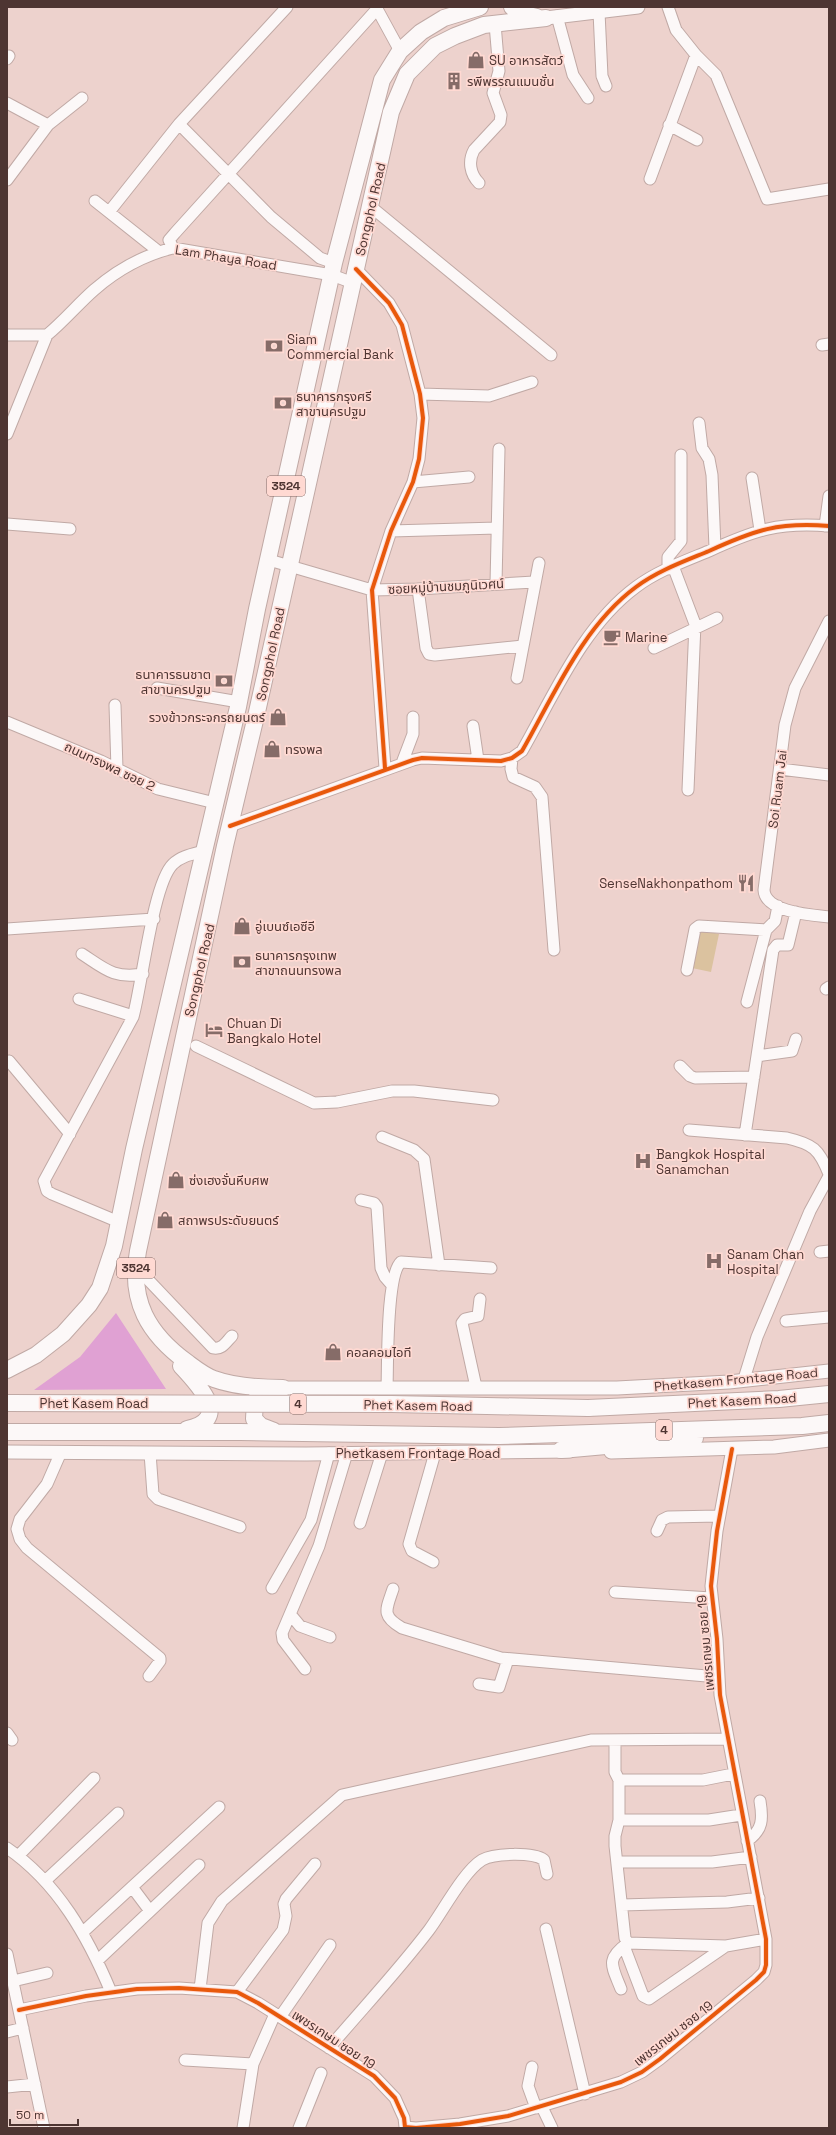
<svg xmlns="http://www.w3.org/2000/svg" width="836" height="2135" viewBox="0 0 836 2135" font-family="'Space Grotesk','Noto Sans Thai',sans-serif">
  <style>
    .green { fill: #dbc29f }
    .water { fill: #e0a1d3 }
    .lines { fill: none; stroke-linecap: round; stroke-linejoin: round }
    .minor-casing { stroke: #c0a9a5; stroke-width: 13 }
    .major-casing { stroke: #c0a9a5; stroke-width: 15 }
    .highway-casing { stroke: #c0a9a5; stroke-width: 18 }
    .minor { stroke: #fcf8f8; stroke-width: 11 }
    .major { stroke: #fcf8f8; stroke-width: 13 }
    .highway { stroke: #fcf8f8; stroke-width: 16 }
    .highway-bridge-casing { stroke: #c0a9a5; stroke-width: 18; stroke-linecap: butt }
    .highway-bridge { stroke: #fcf8f8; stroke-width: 16 }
    .cycleway-casing { stroke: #ffd9d2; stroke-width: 6 }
    .cycleway { stroke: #e8590c; stroke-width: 4 }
    .labels { text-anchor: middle; stroke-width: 3.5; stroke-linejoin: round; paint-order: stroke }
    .shield { fill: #ffd9d2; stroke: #836662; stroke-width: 1 }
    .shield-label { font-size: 12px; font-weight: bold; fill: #4e3532 }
    .poi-label { font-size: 13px; fill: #4e3532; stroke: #ffd9d2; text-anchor: start }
    .street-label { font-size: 13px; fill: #4e3532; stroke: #ffd9d2 }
  </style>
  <rect width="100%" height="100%" fill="#edd2cd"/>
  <!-- green -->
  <path class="green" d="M 700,930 L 719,934 L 711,972 L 692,968 Z"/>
  <!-- water -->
  <path class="water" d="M 116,1313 L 166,1389 L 34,1390 L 80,1357 Z"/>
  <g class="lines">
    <!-- minor casing -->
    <g class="minor-casing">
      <path id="minor" d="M 376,7 L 400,51
        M 668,7 L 676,30 L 696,55 L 716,75 L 767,199 L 829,189
        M 599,12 L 602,76 L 606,86
        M 557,16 L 573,75 L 588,98
        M 7,59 L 9,56
        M 7,103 L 48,125 L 7,180
        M 179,124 L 271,217 L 320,258 L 334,263
        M 48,125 L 82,98
        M 669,125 L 697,140
        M 650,179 L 696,55
        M 479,183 C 470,174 468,161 474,150 L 500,122 L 501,115 L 493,93 L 499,71 L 495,24
        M 95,201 L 158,251
        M 370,206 L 551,355
        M 109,212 L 179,124 L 287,7
        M 173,248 L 169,240 L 175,233 L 377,9
        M 356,269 L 389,303 L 402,325 L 420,394 L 423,418 L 419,459 L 413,482 L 391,531 L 372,590 L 385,768
        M 7,335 L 47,335 C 64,321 78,304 94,290 C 117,270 144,255 173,248 L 332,275 L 353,283
        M 822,345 L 829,344
        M 420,394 L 489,396 L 532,382
        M 699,423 L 702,448 L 709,459 L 712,475 L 715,548
        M 7,434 L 47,335
        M 752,478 L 760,530
        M 413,482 L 469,477
        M 7,524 L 70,529
        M 825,526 L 829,496
        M 391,531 L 497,528
        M 269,560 L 372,590 L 418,589 L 534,582
        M 673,566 L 695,624 L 688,790
        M 668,569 L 668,557 L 681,541 L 681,455
        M 496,584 L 499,449
        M 418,589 L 426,648 L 429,654 L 435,655 L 523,646
        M 829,621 L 795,688 L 785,725 L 764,890 C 765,912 811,915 829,917
        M 654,648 L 717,618
        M 517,678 L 539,563
        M 157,688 L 239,702
        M 115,705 L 117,769
        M 7,722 L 101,761 L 158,789 L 215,803
        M 473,726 L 478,760
        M 512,758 L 511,769 L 513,777 L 535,787 L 542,797 L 554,950
        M 402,763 L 413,734 L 413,717
        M 780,769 L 829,775
        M 230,826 L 413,760 L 422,758 L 501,761 L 512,758 L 522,751 C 554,695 583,626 636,587 C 657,571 685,561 709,551 C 755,530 778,522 829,526
        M 7,929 L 154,919
        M 82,954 C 105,969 114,979 143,974
        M 687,970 L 695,929 L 699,926 L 766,930
        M 826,989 L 829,987
        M 79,999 L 133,1016
        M 747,1002 L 766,930 L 775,921 L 778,906
        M 196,1046 L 314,1103 L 337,1102 L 392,1091 L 414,1091 L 493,1100
        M 757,1056 L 792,1051 L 796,1039
        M 9,1061 L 70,1134
        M 680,1066 L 690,1076 L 695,1078 L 754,1077
        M 689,1130 L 787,1138 C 813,1144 819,1149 829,1174
        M 745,1135 L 773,950 L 777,945 L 788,945 L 796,912
        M 382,1137 L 414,1150 L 424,1159 L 439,1265
        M 361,1200 L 374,1203 L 377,1207 L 381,1268 L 385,1277 L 391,1284
        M 119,1222 L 52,1194 L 47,1191 L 44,1181 L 133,1017 C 142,985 153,883 173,864 C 181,856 193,854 204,851
        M 820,1252 L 829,1251
        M 136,1267 L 213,1348 C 222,1350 226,1342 232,1336
        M 786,1321 L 829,1317
        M 744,1379 L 757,1337 L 810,1211 L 829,1176
        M 387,1387 C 388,1364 386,1275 401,1262 L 491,1268
        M 476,1387 L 462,1323 L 465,1319 L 478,1316 L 480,1299
        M 61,1452 L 47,1484 L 20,1519 L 17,1529 L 20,1539 L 27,1548 L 160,1658 L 160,1661 L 149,1676
        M 150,1453 L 153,1494 L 158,1499 L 240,1527
        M 360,1523 L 382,1453
        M 657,1531 L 662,1520 L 668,1517 L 719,1516
        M 433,1562 L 412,1551 L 409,1544 L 435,1453
        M 272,1588 L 311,1520 L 329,1453
        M 393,1589 C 386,1610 381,1616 402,1628 L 501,1658 L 718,1677
        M 615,1592 L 711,1598
        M 290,1614 L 300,1626 L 330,1637
        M 305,1669 L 283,1640 L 282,1633 L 319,1546 L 347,1453
        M 479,1684 L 499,1687 L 508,1659
        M 7,1733 L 12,1740
        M 615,1740 L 615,1772 L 619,1780 L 619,1820 L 615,1836 L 615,1846 L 625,1938 L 628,1943 L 726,1946 L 766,1939
        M 619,1780 L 703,1780 L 733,1774
        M 619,1820 L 709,1820 L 741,1815
        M 747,1841 C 763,1830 763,1819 760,1801
        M 7,1848 C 58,1883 88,1937 111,1992
        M 18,1856 L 94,1778
        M 617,1862 L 712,1862 L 751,1857
        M 45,1881 L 118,1813
        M 132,1887 L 150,1911
        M 622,1905 L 727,1902 L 759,1898
        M 546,1929 L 585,2094
        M 83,1932 L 219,1807
        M 624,1946 L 643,1996 L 649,1999 L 726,1946
        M 7,1954 L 44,2128
        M 98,1960 L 199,1865
        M 13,1981 L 47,1973
        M 200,1989 L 208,1923 L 222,1901 L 342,1795 L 591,1740 L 728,1739
        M 621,1989 C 612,1966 605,1959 628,1943
        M 237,1992 L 283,1930 L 286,1916 L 284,1904 L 286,1899 L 315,1864
        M 19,2010 L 86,1996 L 137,1989 L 179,1988 L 237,1992 L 258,2003 L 374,2076 L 395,2098 L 404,2118 L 405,2127 L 416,2128 L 460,2124 L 508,2116 L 621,2082 L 642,2072 L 660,2059 L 756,1980 L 764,1972 L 766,1965 L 766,1939 L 720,1695 L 717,1639 L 711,1586 L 717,1531 L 732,1449
        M 280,2017 L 330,1945
        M 7,2032 L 23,2028
        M 329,2048 C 362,2009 398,1971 429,1930 C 443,1911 464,1871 482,1860 C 494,1853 533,1852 544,1860 L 547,1874
        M 185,2060 L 253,2064
        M 532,2067 L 528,2086 L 536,2108
        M 7,2087 L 35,2084
        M 542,2107 L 552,2128
        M 243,2128 L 253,2064 L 275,2014
        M 299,2128 L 321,2073"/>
    </g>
    <!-- major casing -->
    <g class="major-casing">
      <path id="major" d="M 546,18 L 638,7
        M 283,1388 L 617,1388 L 729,1382 L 829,1371
        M 7,1452 L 306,1454 L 570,1451
        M 611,1452 L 774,1447 L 829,1440"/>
    </g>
    <!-- highway casing -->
    <g class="highway-casing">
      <path id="highway" d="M 512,7 L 520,13 L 537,17
        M 181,1366 C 199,1385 232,1420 187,1429
        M 7,1370 L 36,1355 L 63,1334 L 89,1305 L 100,1288 L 114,1246 L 134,1149 L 238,707 L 257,609 L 334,263 L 382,80 L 400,51 L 421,32 L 444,18 L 480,7
        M 283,1388 C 260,1388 236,1387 214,1379 C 205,1376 196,1369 188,1363 C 148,1334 129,1301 138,1251 L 225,846 L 257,712 L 391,112 L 407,74 L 435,46 L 455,36 L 484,25 L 546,18
        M 262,1394 L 255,1400 L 254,1419 L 261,1426 L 274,1431
        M 588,1408 L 779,1399 L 829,1394
        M 7,1432 L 240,1432 L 499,1436 L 802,1426 L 829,1423
        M 561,1450 L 695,1438"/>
    </g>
    <!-- minor -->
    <use href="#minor" class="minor"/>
    <!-- major -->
    <use href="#major" class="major"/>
    <!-- highway -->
    <use href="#highway" class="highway"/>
    <!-- highway-bridge casing -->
    <g class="highway-bridge-casing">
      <path id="highway-bridge" d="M 7,1403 L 392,1404 L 588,1408"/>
    </g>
    <!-- highway-bridge -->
    <use href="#highway-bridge" class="highway-bridge"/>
    <!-- cycleway casing -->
    <g class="cycleway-casing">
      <path id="cycleway" d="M 356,269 L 389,303 L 402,325 L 420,394 L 423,418 L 419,459 L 413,482 L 391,531 L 372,590 L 385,768
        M 230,826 L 413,760 L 422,758 L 501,761 L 512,758 L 522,751 C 554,695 583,626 636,587 C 657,571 685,561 709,551 C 755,530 778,522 829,526
        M 19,2010 L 86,1996 L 137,1989 L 179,1988 L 237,1992 L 258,2003 L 374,2076 L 395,2098 L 404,2118 L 405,2127 L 416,2128 L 460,2124 L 508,2116 L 621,2082 L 642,2072 L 660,2059 L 756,1980 L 764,1972 L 766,1965 L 766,1939 L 720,1695 L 717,1639 L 711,1586 L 717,1531 L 732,1449"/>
    </g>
    <!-- cycleway -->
    <use href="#cycleway" class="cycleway"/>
  </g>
  <!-- icons -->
  <defs>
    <g id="shop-bare" transform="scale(1.38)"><path d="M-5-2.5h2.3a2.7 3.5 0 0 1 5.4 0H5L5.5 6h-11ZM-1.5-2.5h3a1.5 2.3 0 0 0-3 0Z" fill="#866c68" stroke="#ffd9d2" stroke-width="2.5" paint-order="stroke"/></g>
    <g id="building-bare" transform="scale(1.38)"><path d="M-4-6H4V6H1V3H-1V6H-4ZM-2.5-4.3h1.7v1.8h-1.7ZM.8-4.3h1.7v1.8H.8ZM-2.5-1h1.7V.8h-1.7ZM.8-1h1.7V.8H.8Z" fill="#866c68" stroke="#ffd9d2" stroke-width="2.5" paint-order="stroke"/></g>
    <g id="bank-bare" transform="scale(1.38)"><path d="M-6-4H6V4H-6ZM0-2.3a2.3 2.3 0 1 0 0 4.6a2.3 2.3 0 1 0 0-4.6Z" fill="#866c68" stroke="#ffd9d2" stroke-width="2.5" paint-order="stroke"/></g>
    <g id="cafe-bare" transform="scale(1.38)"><path d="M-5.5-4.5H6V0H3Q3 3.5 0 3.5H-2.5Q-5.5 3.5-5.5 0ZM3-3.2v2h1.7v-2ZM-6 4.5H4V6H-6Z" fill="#866c68" stroke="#ffd9d2" stroke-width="2.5" paint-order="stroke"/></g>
    <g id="restaurant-bare" transform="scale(1.38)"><path d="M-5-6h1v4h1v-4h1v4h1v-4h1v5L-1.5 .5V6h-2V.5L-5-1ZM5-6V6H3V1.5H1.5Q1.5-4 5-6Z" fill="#866c68" stroke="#ffd9d2" stroke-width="2.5" paint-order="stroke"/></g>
    <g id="hotel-bare" transform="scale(1.38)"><path d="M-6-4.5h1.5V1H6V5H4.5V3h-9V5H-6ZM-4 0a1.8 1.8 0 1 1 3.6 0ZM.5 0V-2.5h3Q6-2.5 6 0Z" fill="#866c68" stroke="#ffd9d2" stroke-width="2.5" paint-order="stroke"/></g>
    <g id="hospital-bare" transform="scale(1.38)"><path d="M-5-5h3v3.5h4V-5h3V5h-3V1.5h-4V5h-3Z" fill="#866c68" stroke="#ffd9d2" stroke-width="2.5" paint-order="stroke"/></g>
  </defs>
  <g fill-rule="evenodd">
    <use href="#shop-bare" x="476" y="60"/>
    <use href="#building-bare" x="454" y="81"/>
    <use href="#bank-bare" x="274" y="346"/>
    <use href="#bank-bare" x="283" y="403"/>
    <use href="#cafe-bare" x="612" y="637"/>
    <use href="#bank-bare" x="224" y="681"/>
    <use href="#shop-bare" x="278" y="717"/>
    <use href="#shop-bare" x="272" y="749"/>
    <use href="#restaurant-bare" x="746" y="883"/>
    <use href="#shop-bare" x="242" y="926"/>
    <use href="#bank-bare" x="242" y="962"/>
    <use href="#hotel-bare" x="214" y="1030"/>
    <use href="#hospital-bare" x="643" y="1161"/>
    <use href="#shop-bare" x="176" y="1180"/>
    <use href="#shop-bare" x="165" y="1220"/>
    <use href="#hospital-bare" x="714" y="1261"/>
    <use href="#shop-bare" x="333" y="1352"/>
  </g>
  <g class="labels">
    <!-- shield labels -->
    <g class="shield">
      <rect x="267" y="476" width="38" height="20" rx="3"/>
      <rect x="117" y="1258" width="38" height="20" rx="3"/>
      <rect x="290" y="1394" width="16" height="20" rx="3"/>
      <rect x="656" y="1420" width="16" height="20" rx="3"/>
    </g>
    <g class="shield-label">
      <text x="286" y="490">3524</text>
      <text x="136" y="1272">3524</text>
      <text x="298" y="1408">4</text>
      <text x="664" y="1434">4</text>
    </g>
    <!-- poi labels -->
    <g class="poi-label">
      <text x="489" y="65">SU อาหารสัตว์</text>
      <text x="467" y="86">รพีพรรณแมนชั่น</text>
      <text x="287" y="344">Siam<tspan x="287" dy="15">Commercial Bank</tspan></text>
      <text x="296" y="401">ธนาคารกรุงศรี<tspan x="296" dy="15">สาขานครปฐม</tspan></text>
      <text x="625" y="642">Marine</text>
      <text x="211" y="679" text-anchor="end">ธนาคารธนชาต<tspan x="211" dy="15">สาขานครปฐม</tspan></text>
      <text x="265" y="722" text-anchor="end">รวงข้าวกระจกรถยนตร์</text>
      <text x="285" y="754">ทรงพล</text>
      <text x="733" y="888" text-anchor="end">SenseNakhonpathom</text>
      <text x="255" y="931">อู่เบนซ์เอซีอี</text>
      <text x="255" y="960">ธนาคารกรุงเทพ<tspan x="255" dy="15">สาขาถนนทรงพล</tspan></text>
      <text x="227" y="1028">Chuan Di<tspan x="227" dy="15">Bangkalo Hotel</tspan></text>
      <text x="656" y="1159">Bangkok Hospital<tspan x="656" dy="15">Sanamchan</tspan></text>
      <text x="189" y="1185">ซ่งเฮงจั่นหีบศพ</text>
      <text x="178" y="1225">สถาพรประดับยนตร์</text>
      <text x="727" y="1259">Sanam Chan<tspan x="727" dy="15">Hospital</tspan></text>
      <text x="346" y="1357">คอลคอมไอที</text>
    </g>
    <!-- street labels -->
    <g class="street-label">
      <text transform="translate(370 209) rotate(-77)" y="5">Songphol Road</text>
      <text transform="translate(226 257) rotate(9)" y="5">Lam Phaya Road</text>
      <text transform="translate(446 586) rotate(-3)" y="5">ซอยหมู่บ้านชมภูนิเวศน์</text>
      <text transform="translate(270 654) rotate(-78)" y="5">Songphol Road</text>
      <text transform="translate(110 766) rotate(25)" y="5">ถนนทรงพล ซอย 2</text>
      <text transform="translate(777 789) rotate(-83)" y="5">Soi Ruam Jai</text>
      <text transform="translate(199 970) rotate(-77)" y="5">Songphol Road</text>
      <text transform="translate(736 1379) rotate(-5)" y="5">Phetkasem Frontage Road</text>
      <text transform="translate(742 1400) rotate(-3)" y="5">Phet Kasem Road</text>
      <text x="94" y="1408">Phet Kasem Road</text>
      <text transform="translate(418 1405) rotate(1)" y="5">Phet Kasem Road</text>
      <text x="418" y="1458">Phetkasem Frontage Road</text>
      <text transform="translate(705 1643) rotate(-95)" y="5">เพชรเกษม ซอย 19</text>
      <text transform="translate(673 2033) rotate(-38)" y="5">เพชรเกษม ซอย 19</text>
      <text transform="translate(334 2039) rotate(33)" y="5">เพชรเกษม ซอย 19</text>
    </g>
  </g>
  <!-- border -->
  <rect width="836" height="2135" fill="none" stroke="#4e3532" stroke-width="16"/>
  <!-- scale -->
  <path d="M10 2119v6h68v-6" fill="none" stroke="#4e3532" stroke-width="2"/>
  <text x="16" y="2119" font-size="12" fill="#4e3532" stroke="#ffd9d2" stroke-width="3" paint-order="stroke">50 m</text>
</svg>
